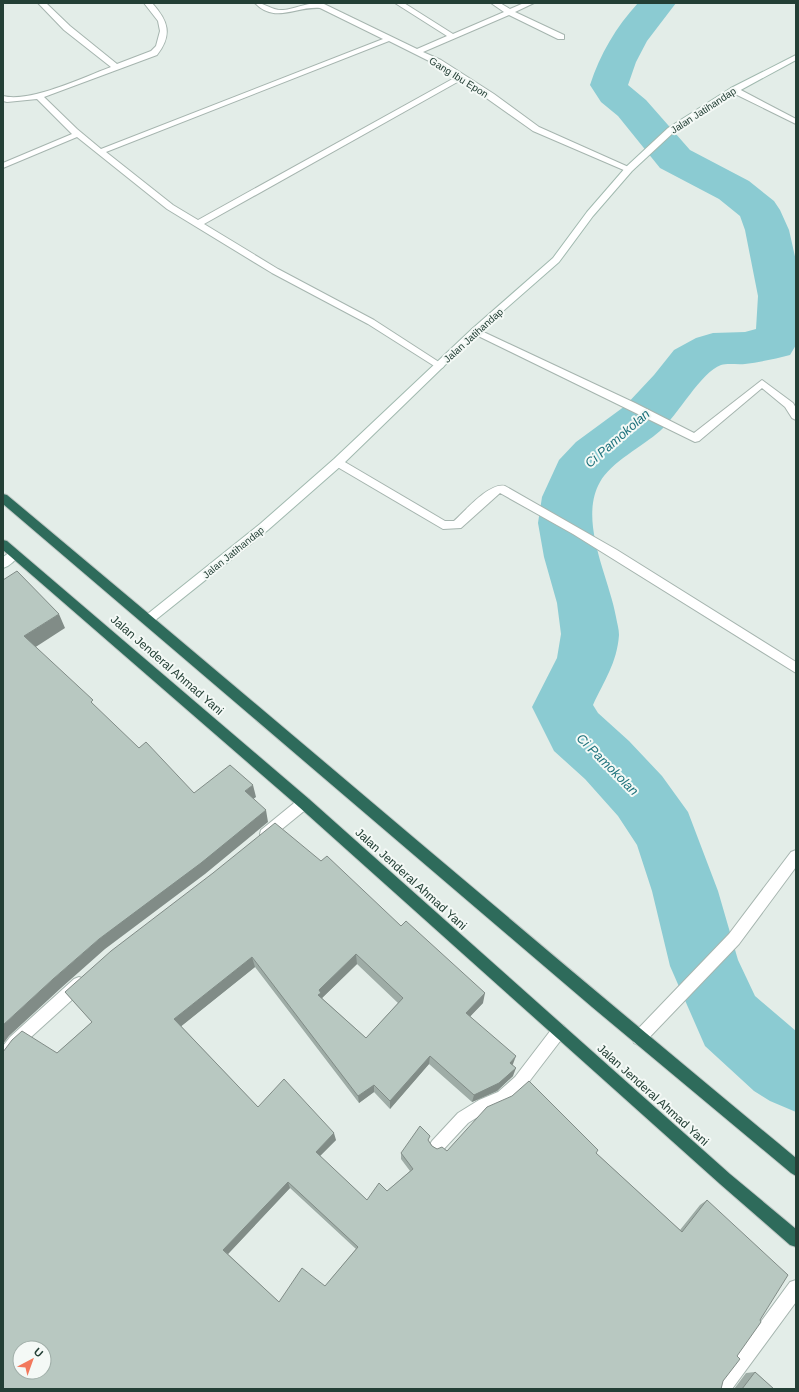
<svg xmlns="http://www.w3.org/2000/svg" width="799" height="1392" viewBox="0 0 799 1392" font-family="Helvetica,sans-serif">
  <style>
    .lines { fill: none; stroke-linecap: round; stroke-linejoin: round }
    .river { fill: #8bcbd2; fill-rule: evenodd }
    .street-casing { stroke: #a6b5af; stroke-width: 2 }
    .secondary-casing { stroke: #a1b9af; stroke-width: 2 }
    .highway-casing { stroke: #c1c9c6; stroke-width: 2 }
    .street { fill: #fff; fill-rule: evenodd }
    .secondary { fill: #fff; fill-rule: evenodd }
    .highway { fill: #2e6b5b; fill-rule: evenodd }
    .wall { fill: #9eaca6; fill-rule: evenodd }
    .shaded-wall { fill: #818c87 }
    .building { fill: #b8c8c1; stroke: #818c87; fill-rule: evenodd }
    .labels { text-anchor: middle; stroke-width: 4; stroke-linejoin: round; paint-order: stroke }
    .far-street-label { font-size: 10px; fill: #233f35; stroke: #f4f9f6 }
    .street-label { font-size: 12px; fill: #233f35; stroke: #f4f9f6 }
    .water-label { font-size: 13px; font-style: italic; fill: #1c717b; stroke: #f4f9f6 }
  </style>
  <rect width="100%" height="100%" fill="#e3ede8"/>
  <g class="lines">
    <!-- river -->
    <path class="river" d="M 638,3 L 676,3 L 647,41 L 636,62 L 628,85 L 646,100 L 690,150 L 749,181 L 774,201 L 780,210 L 789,230 L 796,261 L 796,345 L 790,355 C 775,359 760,362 745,364 C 738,365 728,363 721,365 C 701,372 678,415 660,431 C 643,446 611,462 600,482 C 578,521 609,577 616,617 C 617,623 619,629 619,635 C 617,663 604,681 593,705 L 598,713 L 629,741 L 662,776 L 688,812 L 718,891 L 738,960 L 755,996 L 796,1031 L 796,1112 L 770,1101 L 754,1091 L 705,1046 L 670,966 L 652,891 L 637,845 L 618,816 L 585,779 L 554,751 L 532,707 L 557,658 L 561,634 L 557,603 L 544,557 L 538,523 L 542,497 L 559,460 L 576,442 L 625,406 L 654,375 L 674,350 L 696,338 L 713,333 L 745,332 L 756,329 L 758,296 L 745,230 L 740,216 L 719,199 L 660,168 L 618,116 L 601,102 L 590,85 C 600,54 616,27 638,3 Z"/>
    <!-- street casing -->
    <g class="street-casing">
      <path id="street" d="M 38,3 L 46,3 L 70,26 L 117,64 L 151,51 L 156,46 L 160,31 L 158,21 L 144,3 L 152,3 C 168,21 173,34 157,55 L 44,97 L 77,129 L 101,149 L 383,39 L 320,8 C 296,6 275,24 255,3 C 266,3 272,11 283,10 C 297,9 308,1 324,4 L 417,49 L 447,36 L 395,3 L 404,3 L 453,34 L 504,12 L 491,3 L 500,3 L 510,9 L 524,3 L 534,3 L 515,12 L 564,35 L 564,39 L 558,39 L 509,15 L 423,52 L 441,60 L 494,94 L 539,127 L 633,169 L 629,171 L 626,171 L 533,131 L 461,80 L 204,224 L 278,269 L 374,320 L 442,364 L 444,366 L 442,368 L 439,369 L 368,324 L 272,273 L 167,209 L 77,137 L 3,168 L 3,163 L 72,134 L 37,99 L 7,102 L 3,101 L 3,96 C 30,103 84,77 111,67 L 64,30 ZM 389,41 L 435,64 L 456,77 L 198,220 L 173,205 L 106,152 Z
        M 731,88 L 737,88 L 796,119 L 796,124 L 731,92 Z
        M 475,328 L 635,403 L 694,433 L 762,380 L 793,403 L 796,408 L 796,420 L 792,418 L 785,407 L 762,388 L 699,441 L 695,442 L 472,333 L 472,329 Z
        M 338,458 L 445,521 L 454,521 C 465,511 490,482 505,486 L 617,550 L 796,662 L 796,673 L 573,534 L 500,493 L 461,528 L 443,529 L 334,465 L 333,462 Z
        M 304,797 L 309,799 L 310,803 L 309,807 L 271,838 L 266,840 L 261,838 L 260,834 L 261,830 L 299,799 Z
        M 796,850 L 796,867 L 739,944 L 644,1043 L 639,1045 L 634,1043 L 632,1038 L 634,1033 L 729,934 L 791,852 Z
        M 79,977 L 84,979 L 86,984 L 84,989 L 20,1047 L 8,1063 L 3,1065 L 3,1046 L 10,1037 L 74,979 Z
        M 559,1024 L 564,1026 L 566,1031 L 564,1036 L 525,1087 L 508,1102 L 489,1110 L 468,1123 L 442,1151 L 437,1154 L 432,1151 L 429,1146 L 432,1141 L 458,1113 L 479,1100 L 498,1092 L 515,1077 L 554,1026 Z
        M 796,1280 L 796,1302 L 732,1389 L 714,1389 L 716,1383 L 790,1282 Z"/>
    </g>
    <!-- secondary casing -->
    <g class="secondary-casing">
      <path id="secondary" d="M 796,55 L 796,60 L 737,92 L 674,132 L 632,171 L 593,216 L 559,262 L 478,333 L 342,465 L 268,530 L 153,622 L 145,622 L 143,619 L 145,616 L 260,524 L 334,459 L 472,329 L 553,258 L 587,212 L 626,167 L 668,128 L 731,88 Z
        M 15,549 L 20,553 C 17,559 10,566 3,568 L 3,557 Z"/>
    </g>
    <!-- highway casing -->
    <g class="highway-casing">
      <path id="highway" d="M 3,494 L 7,495 C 271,715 531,939 796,1158 L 796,1176 L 791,1173 L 592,1007 L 3,504 Z
        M 3,540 L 7,541 L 309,799 L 730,1174 L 796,1229 L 796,1247 L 790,1245 L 720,1184 L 299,807 L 3,550 Z"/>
    </g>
    <!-- street -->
    <use href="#street" class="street"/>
    <!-- secondary -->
    <use href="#secondary" class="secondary"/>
    <!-- highway -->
    <use href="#highway" class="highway"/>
  </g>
  <!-- wall -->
  <path class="wall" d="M 401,926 L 483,1003 L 470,1016 L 513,1064 L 512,1065 L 513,1076 L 497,1091 L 472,1102 L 429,1064 L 390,1109 L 374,1092 L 359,1103 L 255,967 L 181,1026 L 258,1107 L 336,1140 L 320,1156 L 367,1200 L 387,1191 L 410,1171 L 401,1159 L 401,1153 L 430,1142 L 432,1146 L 437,1149 L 447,1151 L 596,1153 L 680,1230 L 700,1205 L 707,1200 L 737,1356 L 723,1381 L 3,1389 L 57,1053 L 92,1022 L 73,1001 L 65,992 ZM 357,964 L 398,1003 L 366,1038 L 323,999 L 322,998 ZM 290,1188 L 356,1249 L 325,1286 L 279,1302 L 228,1254 Z
    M 755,1372 L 774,1389 L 734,1389 L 746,1373 Z"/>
  <!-- shaded-wall -->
  <path class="shaded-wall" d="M 59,614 L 65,628 L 31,650 L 24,636 Z
    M 253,785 L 256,797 L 248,803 L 245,791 Z
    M 266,810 L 268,822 L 205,874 L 105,949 L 61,988 L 9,1036 L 3,1044 L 3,1025 L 53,979 L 99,939 Z
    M 356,954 L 357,964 L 322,998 L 323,1002 L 318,995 L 319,990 Z
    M 252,957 L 255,967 L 179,1028 L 174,1019 Z
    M 485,993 L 483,1003 L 465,1022 L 466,1013 Z
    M 430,1056 L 429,1064 L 390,1109 L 390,1101 Z
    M 516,1056 L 513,1064 L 508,1071 L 510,1063 Z
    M 516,1068 L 513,1076 L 497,1091 L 472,1102 L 474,1095 Z
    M 374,1085 L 374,1092 L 359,1103 L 358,1096 Z
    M 334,1133 L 336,1140 L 318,1158 L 316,1152 Z
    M 288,1182 L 290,1188 L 228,1254 L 223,1250 Z"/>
  <!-- building -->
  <path class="building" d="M 17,571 L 59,614 L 24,636 L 93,700 L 91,702 L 139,748 L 146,742 L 194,793 L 230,765 L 253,785 L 245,791 L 266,810 L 201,863 L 99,939 L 53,979 L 3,1025 L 3,580 Z
    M 275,823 L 321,861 L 327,856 L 401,926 L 406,921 L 485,993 L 466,1013 L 516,1056 L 510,1063 L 516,1068 L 499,1083 L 474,1095 L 430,1056 L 390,1101 L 374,1085 L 358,1096 L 252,957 L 174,1019 L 258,1107 L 284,1079 L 334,1133 L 316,1152 L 367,1200 L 379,1183 L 387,1191 L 413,1169 L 401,1153 L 420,1126 L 430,1136 L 428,1140 L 432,1146 L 437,1149 L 442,1147 L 447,1151 L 487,1107 L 512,1096 L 529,1081 L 598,1150 L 596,1153 L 682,1232 L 707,1200 L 788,1275 L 760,1320 L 761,1322 L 737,1356 L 740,1359 L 723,1381 L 721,1389 L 3,1389 L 3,1052 L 12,1040 L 22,1031 L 57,1053 L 92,1022 L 65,992 L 111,951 L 213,873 ZM 356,954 L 403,998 L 366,1038 L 318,995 L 321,993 L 319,990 ZM 288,1182 L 358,1247 L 325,1286 L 302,1268 L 279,1302 L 223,1250 ZM 20,1348 L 44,1348 L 44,1372 L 20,1372 Z
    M 755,1372 L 774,1389 L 742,1389 Z"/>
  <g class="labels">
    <!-- far-street labels -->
    <g class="far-street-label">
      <text transform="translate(459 77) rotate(32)" y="4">Gang Ibu Epon</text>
      <text transform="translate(703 110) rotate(-33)" y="4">Jalan Jatihandap</text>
      <text transform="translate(473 335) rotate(-42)" y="4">Jalan Jatihandap</text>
      <text transform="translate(233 552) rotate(-39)" y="4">Jalan Jatihandap</text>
    </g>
    <!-- street labels -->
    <g class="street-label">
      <text transform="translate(167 665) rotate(41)" y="4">Jalan Jenderal Ahmad Yani</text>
      <text transform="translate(411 879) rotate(42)" y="4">Jalan Jenderal Ahmad Yani</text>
      <text transform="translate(653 1095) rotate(42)" y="4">Jalan Jenderal Ahmad Yani</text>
    </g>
    <!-- water labels -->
    <g class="water-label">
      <text transform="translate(617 438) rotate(-41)" y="5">Ci Pamokolan</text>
      <text transform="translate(608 764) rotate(45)" y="5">Ci Pamokolan</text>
    </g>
  </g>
  <!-- border -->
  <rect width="799" height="1392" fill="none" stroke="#233f35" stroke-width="8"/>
  <!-- north arrow -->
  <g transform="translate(32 1360) rotate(41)"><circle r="19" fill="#f4f9f6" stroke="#a0afa9"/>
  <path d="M0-3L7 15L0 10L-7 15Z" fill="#f2785c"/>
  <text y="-6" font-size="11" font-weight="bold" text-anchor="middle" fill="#233f35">U</text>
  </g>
</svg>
